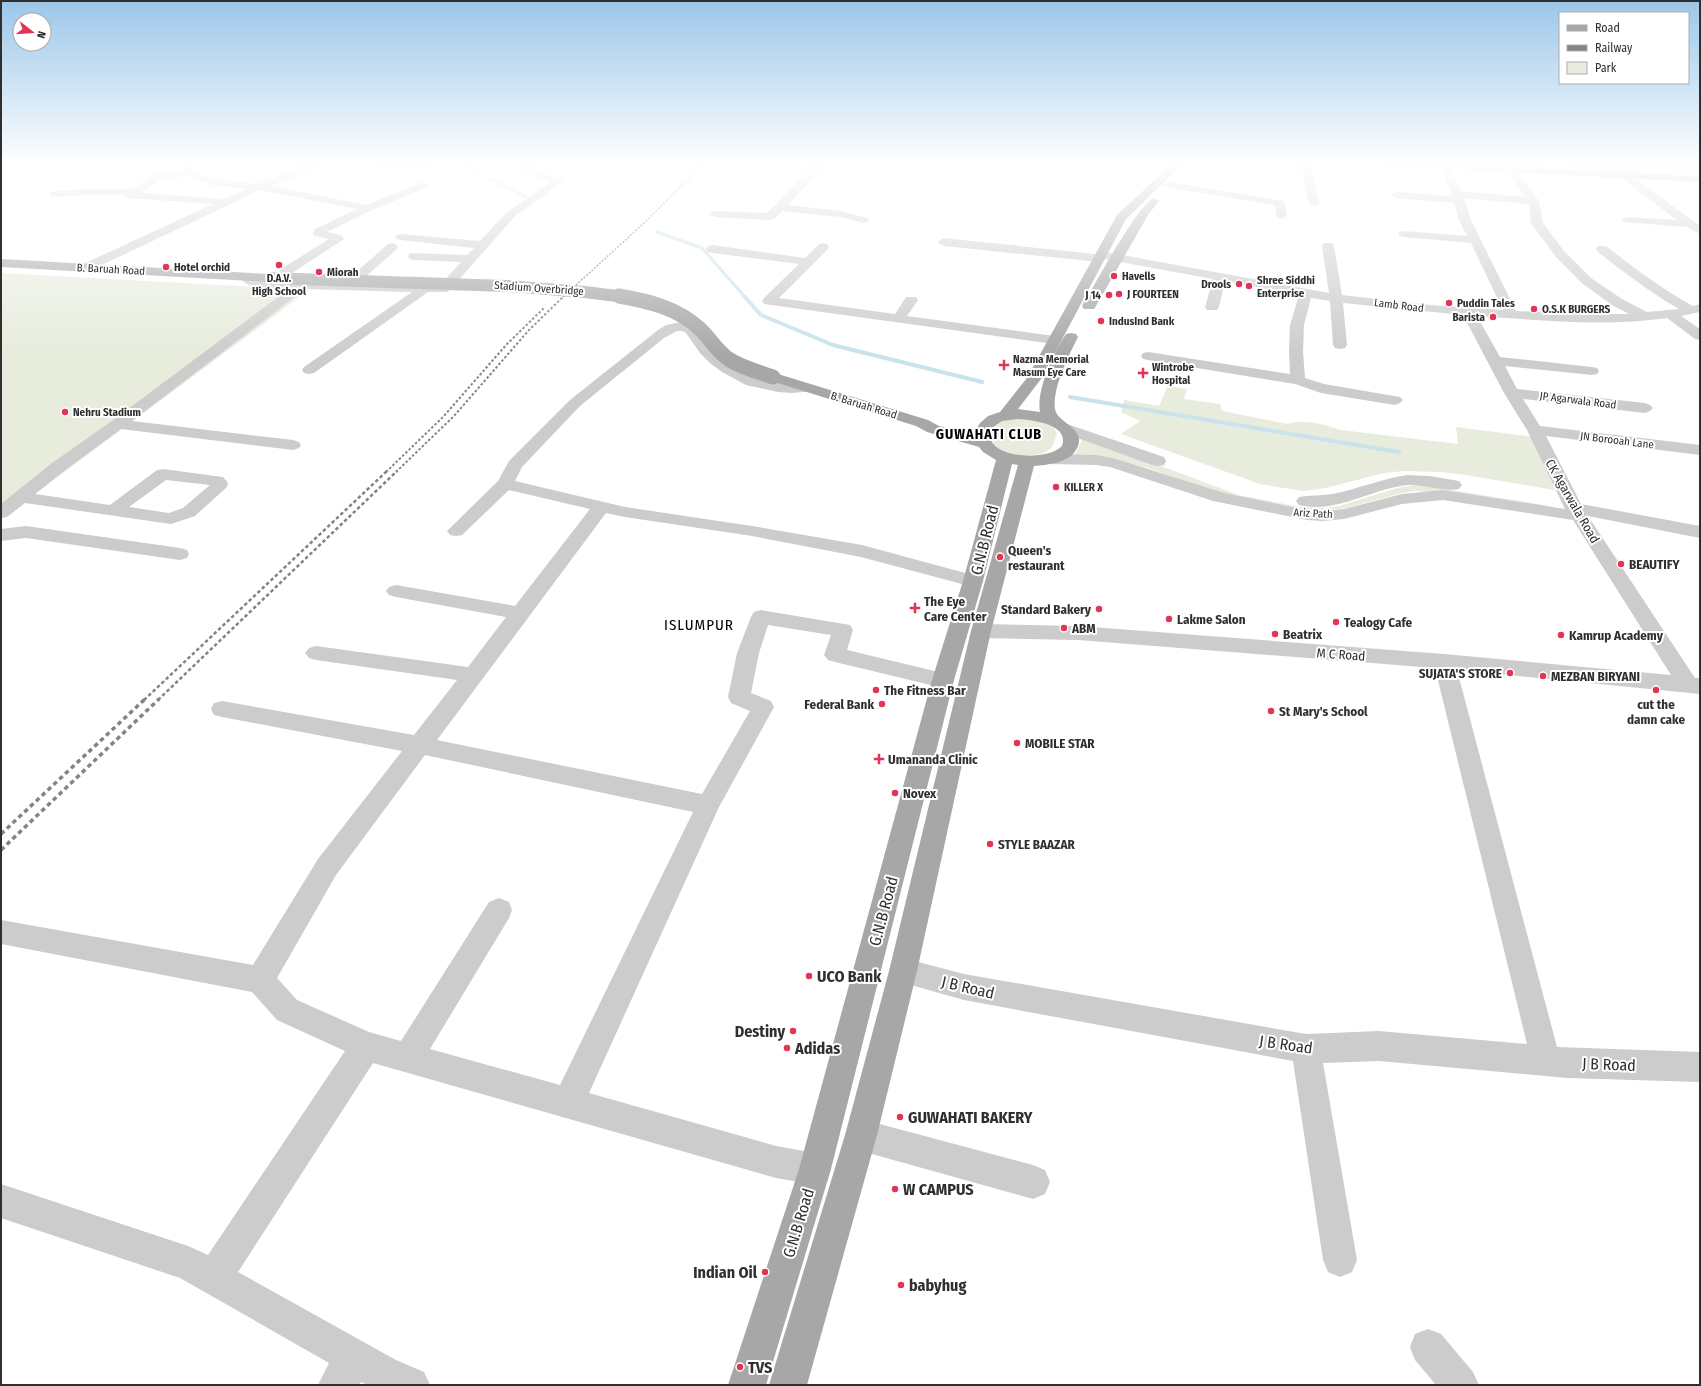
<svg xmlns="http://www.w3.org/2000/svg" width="1701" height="1386" viewBox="0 0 1701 1386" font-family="'Fira Sans Condensed',sans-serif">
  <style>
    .green { fill: #e7ecdd }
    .water { fill: #c9e2eb }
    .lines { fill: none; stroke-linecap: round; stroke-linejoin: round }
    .stream-far1 { stroke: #c9e2eb; stroke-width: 3 }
    .stream { stroke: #c9e2eb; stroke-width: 4 }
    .minor { fill: #ccc; fill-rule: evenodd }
    .major { fill: #a7a7a7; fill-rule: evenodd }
    .rail-far3 { stroke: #848484; stroke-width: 1.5; stroke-dasharray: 2 1.5; stroke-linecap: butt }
    .rail-far2 { stroke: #848484; stroke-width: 2; stroke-dasharray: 2.5 2; stroke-linecap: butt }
    .rail-far1 { stroke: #848484; stroke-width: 2.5; stroke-dasharray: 3.5 2.5; stroke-linecap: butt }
    .rail { stroke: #848484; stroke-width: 3.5; stroke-dasharray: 4.5 3.5; stroke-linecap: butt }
    .major-bridge-far1 { stroke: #a7a7a7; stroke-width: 12 }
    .major-bridge { stroke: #a7a7a7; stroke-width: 15 }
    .poi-dot { fill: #e23457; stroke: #fff; stroke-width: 1.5 }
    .labels { text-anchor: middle; stroke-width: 4; stroke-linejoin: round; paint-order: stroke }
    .far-poi-label { font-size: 11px; font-weight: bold; fill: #2f2f2f; stroke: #fff; text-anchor: start }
    .far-street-label { font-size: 11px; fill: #2f2f2f; stroke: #fff }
    .street-label { font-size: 13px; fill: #2f2f2f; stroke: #fff }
    .poi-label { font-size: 13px; font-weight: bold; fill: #2f2f2f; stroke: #fff; text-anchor: start }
    .far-district-label { font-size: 14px; font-weight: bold; letter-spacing: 1px; fill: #000; stroke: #fff }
    .quarter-label { font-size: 15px; letter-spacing: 1px; fill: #000; stroke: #fff }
    .near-street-label { font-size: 16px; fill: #2f2f2f; stroke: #fff }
    .near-poi-label { font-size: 16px; font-weight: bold; fill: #2f2f2f; stroke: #fff; text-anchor: start }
  </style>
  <rect width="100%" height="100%" fill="#fff"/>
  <!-- green -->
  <path class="green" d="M 1,273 L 309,290 L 28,499 L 1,509 Z
    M 1168,386 L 1187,389 L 1184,399 L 1220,404 L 1222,411 L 1288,424 C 1304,418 1326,425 1341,430 L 1458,444 L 1456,427 L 1534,437 L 1560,491 L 1466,475 L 1441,472 L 1404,471 L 1384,473 L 1326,488 L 1303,491 L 1260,484 L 1121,434 L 1140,421 L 1121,412 L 1124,400 L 1159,406 Z
    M 1015,416 L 1051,424 L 1057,433 C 1055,438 1054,446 1050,449 C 1036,462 983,457 994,431 C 999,420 1003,420 1015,416 Z
    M 1079,435 L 1238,495 L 1300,507 L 1325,508 L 1339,506 L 1401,487 L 1419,485 L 1544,505 L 1551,507 L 1556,510 L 1449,493 L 1415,491 L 1402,493 L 1346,508 L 1310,512 L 1215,492 L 1148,468 L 1108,459 L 1075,455 L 1082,440 Z"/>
  <!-- water -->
  <path class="water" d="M 1483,162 L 1700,162 L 1700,174 Z"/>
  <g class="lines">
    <!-- stream-far1 -->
    <path class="stream-far1" d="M 457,162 L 530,199
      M 657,232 L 702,248 L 745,297"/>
    <!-- stream -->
    <path class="stream" d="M 744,296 L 761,315 L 833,345 L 982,382
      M 1070,397 L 1399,452"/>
    <!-- minor -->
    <path class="minor" d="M 183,162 L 193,162 L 194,171 L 214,179 L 258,184 L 314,162 L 328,162 L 327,164 L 271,186 L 367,205 L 420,183 L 424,182 L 429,185 L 428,187 L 372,210 L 327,232 L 341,235 L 344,239 L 289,275 L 281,275 L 279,272 L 281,269 L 329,239 L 315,236 L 313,234 L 315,229 L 357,209 L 260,190 L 89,271 L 81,271 L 79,268 L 81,265 L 213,204 L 129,198 L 124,195 L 81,195 L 54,197 L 50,196 L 49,194 L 50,192 L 81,189 L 133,189 L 152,175 L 184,171 ZM 188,176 L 212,185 L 246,189 L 224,199 L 141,193 L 159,180 Z
      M 368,162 L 402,163 L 437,162 C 425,174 384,168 369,164 Z
      M 521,162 L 531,162 L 532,168 L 539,172 L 563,179 L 564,181 L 516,215 L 448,292 L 428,292 L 314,373 L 309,374 L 304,373 L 302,370 L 304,367 L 412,292 L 305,289 L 132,421 L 293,440 L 299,442 L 301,445 L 299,448 L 293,450 L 121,429 L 64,471 L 35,494 L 110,505 L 157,470 L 163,469 L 223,477 L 228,483 L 227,487 L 195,516 L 171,524 L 25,503 L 7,517 L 1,518 L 1,504 L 52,463 L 112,421 L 289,289 C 273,289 249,291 239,277 L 241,274 L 249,274 L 257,279 L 280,281 L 440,285 L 461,262 L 414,260 L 410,259 L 408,256 L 410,253 L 467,255 L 474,248 L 401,240 L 397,239 L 395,237 L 397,235 L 401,234 L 480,241 L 508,211 L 551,182 L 531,176 L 523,171 ZM 166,480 L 210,485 L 183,508 L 169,513 L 129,507 Z
      M 820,162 L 833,162 L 822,169 L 788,205 L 841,211 L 867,218 L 869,220 L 867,222 L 863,223 L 840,217 L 782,211 L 774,219 L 770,220 L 715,217 L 709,214 L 715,211 L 767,213 L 814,165 Z
      M 1300,162 L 1310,162 L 1319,203 L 1318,205 L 1314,206 L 1309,203 Z
      M 1445,164 L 1450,167 L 1461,191 L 1525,197 L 1505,170 L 1510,167 L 1514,168 L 1539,201 L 1543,223 L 1564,251 L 1591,278 L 1622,299 L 1647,312 L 1679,309 C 1650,292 1623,272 1598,252 L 1596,249 L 1598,246 L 1606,246 C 1634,268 1662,289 1693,306 L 1700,304 L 1700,312 L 1681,316 L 1700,329 L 1700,340 L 1695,339 L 1667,318 C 1604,327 1540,320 1477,316 L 1500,357 L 1592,367 L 1597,368 L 1599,371 L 1597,374 L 1592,375 L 1505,366 L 1517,389 L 1645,403 L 1650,405 L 1653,408 L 1650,411 L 1645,413 L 1523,399 L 1540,426 L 1700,445 L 1700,455 L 1546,436 L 1581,504 L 1700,526 L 1700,538 L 1588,516 L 1695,678 L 1700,678 L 1700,694 L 1457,670 L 1557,1047 L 1700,1052 L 1700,1082 L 1567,1078 L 1379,1061 L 1323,1063 L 1357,1260 L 1352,1272 L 1340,1277 L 1328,1272 L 1323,1260 L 1293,1061 L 964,1000 L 893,980 L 889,971 L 893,962 L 903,958 L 964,974 L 1306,1034 L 1379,1031 L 1527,1044 L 1435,668 L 1078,640 L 981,638 L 974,636 L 971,631 L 974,626 L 981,624 L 1078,626 L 1444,654 L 1671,675 L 1573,520 L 1443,500 L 1402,504 L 1344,519 L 1323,521 L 1307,520 L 1213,501 L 1110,467 L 1096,465 L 1050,464 L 1044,463 L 1042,459 L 1044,455 L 1050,454 L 1096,455 L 1113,458 L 1224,493 L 1307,510 L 1323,511 L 1344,509 L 1402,494 L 1443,490 L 1565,509 L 1527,430 L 1504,393 L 1463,315 L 1343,303 L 1347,345 L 1345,348 L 1340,349 L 1335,348 L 1333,345 L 1330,301 L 1311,298 L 1304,325 L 1303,351 L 1305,378 L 1324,384 L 1400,397 L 1403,400 L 1400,403 L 1395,405 L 1321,393 L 1295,384 L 1148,360 L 1143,359 L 1141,356 L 1143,353 L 1148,352 L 1290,374 L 1289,351 L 1290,325 L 1299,295 L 1225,281 L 1219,307 L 1217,310 L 1207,310 L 1205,307 L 1213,279 L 1104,259 L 1099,262 L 944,246 L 940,244 L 938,242 L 940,240 L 944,238 L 1095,254 L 1100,251 L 1329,293 L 1322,246 L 1324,243 L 1332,243 L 1334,246 L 1342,295 L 1430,305 L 1503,310 L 1471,243 L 1404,237 L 1400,236 L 1398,234 L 1400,232 L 1404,231 L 1467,236 L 1459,220 L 1454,203 L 1397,198 L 1392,195 L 1397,192 L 1452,196 L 1440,167 ZM 1464,198 L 1529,204 L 1531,223 L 1556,257 L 1583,284 L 1612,305 L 1629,314 L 1590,314 L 1516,311 L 1471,220 Z
      M 1625,173 L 1629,174 L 1700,226 L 1700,234 L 1687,227 L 1624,222 L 1622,220 L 1624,218 L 1628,217 L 1677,220 L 1621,178 L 1620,176 L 1621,174 Z
      M 1169,182 L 1284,201 L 1287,216 L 1281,219 L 1277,218 L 1275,205 L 1165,187 L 1164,185 L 1165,183 Z
      M 392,243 L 396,244 L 398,247 L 396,250 L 364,278 L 356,278 L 354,275 L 356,272 L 388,244 Z
      M 823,243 L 827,244 L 829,247 L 827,250 L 779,298 L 895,314 L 906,297 L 916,297 L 918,300 L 907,316 L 1054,336 L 1059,337 L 1061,340 L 1059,343 L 1054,344 L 764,304 L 762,301 L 764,298 L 799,264 L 712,253 L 708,252 L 706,249 L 708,246 L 712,245 L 805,258 L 819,244 Z
      M 680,322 C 699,324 699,334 709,346 C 716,354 725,361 733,366 C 751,378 770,383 791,384 C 798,384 805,383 812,385 L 815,388 L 812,391 L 792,393 L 778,392 L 746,385 L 722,372 L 710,363 L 700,353 L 686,333 L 682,331 L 677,331 L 664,338 L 580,406 L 522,467 L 515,481 L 625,507 L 752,526 L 862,545 L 980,577 L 983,581 L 980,585 L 973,587 L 861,557 L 752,536 L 625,517 L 606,513 L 437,740 L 702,794 L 750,711 L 731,703 L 728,697 L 737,653 L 751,617 L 754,612 L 761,610 L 850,625 L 853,630 L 847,650 L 951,675 L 954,680 L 951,685 L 943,688 L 835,662 L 828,660 L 824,655 L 831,635 L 768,625 L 759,653 L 751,693 L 771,701 L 774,707 L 719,807 L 589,1093 L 776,1146 L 815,1153 L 827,1157 L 831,1169 L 827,1181 L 815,1185 L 776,1178 L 373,1063 L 238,1272 L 396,1360 L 424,1372 L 430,1385 L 367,1385 L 361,1382 L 359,1385 L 318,1385 L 329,1363 L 180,1278 L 1,1218 L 1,1184 L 188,1246 L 208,1255 L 345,1051 L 277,1020 L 252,992 L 1,944 L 1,920 L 253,965 L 318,859 L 402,751 L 222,717 L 214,715 L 211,709 L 214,703 L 222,701 L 414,735 L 457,680 L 316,660 L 309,658 L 305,653 L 309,648 L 316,646 L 468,667 L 506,617 L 396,597 L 389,595 L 386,591 L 389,587 L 396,585 L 515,606 L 590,509 L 509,490 L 462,535 L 456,536 L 450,535 L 447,531 L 498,481 L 509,461 L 570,400 L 658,330 L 666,325 ZM 425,755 L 693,812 L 560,1085 L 430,1049 L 509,918 L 512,910 L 509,902 L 499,898 L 489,902 L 401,1041 L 369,1032 L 297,1000 L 277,978 L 336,875 Z
      M 1067,424 L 1164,457 L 1166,461 L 1164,465 L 1158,466 L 1152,465 L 1061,432 L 1059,429 L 1061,426 Z
      M 1407,475 L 1430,476 L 1459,481 L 1462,485 L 1459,489 C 1444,492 1424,484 1407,485 C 1371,489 1336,514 1299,505 L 1296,501 L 1299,497 C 1310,495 1321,496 1332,494 C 1358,489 1381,479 1407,475 Z
      M 26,526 L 180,548 L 187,550 L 189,554 L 187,558 L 180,560 L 26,538 L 1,541 L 1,529 Z
      M 861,1119 L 1033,1165 L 1045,1170 L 1050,1182 L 1045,1194 L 1033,1199 L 861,1151 L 850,1146 L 845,1135 L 850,1124 Z
      M 1428,1329 L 1441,1334 L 1473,1372 L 1479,1385 L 1436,1385 L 1415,1360 L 1410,1347 L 1415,1334 Z"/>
    <!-- major -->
    <path class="major" d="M 1174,162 L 1185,162 L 1126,219 L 1041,379 L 1018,409 L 1040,412 C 1036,390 1054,352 1066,334 L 1071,333 L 1076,334 L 1078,337 C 1069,355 1052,389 1055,409 C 1057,424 1092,429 1074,453 C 1065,463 1047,465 1034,466 L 991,631 L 917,971 L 877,1135 L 807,1385 L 769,1385 L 845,1135 L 889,971 L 971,631 L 1018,465 L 1012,464 L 983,581 L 954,680 L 831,1169 L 766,1385 L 728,1385 L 799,1169 L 932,680 L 963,581 L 996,460 L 983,452 L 979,447 L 927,432 L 916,426 L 768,380 L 766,377 L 768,374 L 773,373 L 778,374 L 928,420 L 939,426 L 974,435 L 975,431 L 980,423 L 988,416 L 1000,412 L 1027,378 L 1117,215 ZM 1018,419 C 1032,420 1070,424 1062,446 C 1046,463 979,458 992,428 L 1002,421 Z
      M 1374,162 L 1431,162 L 1700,176 L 1700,182 L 1379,165 Z
      M 1154,198 L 1159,201 L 1148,215 L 1096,306 L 1094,309 L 1084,309 L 1082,306 C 1093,288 1139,202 1154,198 Z
      M 1,259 L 269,274 L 273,275 L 275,278 L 273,281 L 269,282 L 1,267 Z"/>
    <!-- rail-far3 -->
    <path class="rail-far3" d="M 563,297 L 643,224 L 706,162"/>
    <!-- rail-far2 -->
    <path class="rail-far2" d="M 386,472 L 443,417 L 507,344 L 545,307
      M 396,472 L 454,416 L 529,330 L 564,296"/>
    <!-- rail-far1 -->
    <path class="rail-far1" d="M 144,700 L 387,471
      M 158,700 L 397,471"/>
    <!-- rail -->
    <path class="rail" d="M 1,834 L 145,699
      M 1,850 L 159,699"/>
    <!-- major-bridge-far1 -->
    <path class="major-bridge-far1" d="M 269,278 L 507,286 L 585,292 L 625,297"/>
    <!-- major-bridge -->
    <path class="major-bridge" d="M 619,296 C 648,301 678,308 700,329 C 711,339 717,352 730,360 C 743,368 759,372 773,377"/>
  </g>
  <!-- sky -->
  <linearGradient id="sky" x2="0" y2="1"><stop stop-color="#9bc6e9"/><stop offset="0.46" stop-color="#fff"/><stop offset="1" stop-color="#fff" stop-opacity="0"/></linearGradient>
  <rect width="1701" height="356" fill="url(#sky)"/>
  <!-- markers -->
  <g class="poi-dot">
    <circle cx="279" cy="265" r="4"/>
    <circle cx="166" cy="267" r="4"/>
    <circle cx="319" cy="272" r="4"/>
    <circle cx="1114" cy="276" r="4"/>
    <circle cx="1239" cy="284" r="4"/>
    <circle cx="1249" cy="286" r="4"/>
    <circle cx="1119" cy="294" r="4"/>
    <circle cx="1109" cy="295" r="4"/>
    <circle cx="1449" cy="303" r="4"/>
    <circle cx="1534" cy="309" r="4"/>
    <circle cx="1493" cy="317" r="4"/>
    <circle cx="1101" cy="321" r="4"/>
    <path d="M1002 359h4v4h4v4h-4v4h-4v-4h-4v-4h4z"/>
    <path d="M1141 367h4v4h4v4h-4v4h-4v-4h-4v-4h4z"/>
    <circle cx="65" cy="412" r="4"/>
    <circle cx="1056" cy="487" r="4"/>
    <circle cx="1000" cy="557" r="4"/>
    <circle cx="1621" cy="564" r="4"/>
    <path d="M913 602h4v4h4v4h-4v4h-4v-4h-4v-4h4z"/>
    <circle cx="1099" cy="609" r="4"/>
    <circle cx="1169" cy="619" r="4"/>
    <circle cx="1336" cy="622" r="4"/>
    <circle cx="1064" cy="628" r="4"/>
    <circle cx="1275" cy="634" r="4"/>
    <circle cx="1561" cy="635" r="4"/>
    <circle cx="1510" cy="673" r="4"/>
    <circle cx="1543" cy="676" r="4"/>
    <circle cx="876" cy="690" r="4"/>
    <circle cx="1656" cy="690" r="4"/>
    <circle cx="882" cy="704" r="4"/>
    <circle cx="1271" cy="711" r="4"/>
    <circle cx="1017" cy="743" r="4"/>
    <path d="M877 753h4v4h4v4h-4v4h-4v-4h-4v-4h4z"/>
    <circle cx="895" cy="793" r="4"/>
    <circle cx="990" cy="844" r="4"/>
    <circle cx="809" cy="976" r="4"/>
    <circle cx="793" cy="1031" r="4"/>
    <circle cx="787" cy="1048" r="4"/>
    <circle cx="900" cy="1117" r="4"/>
    <circle cx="895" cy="1189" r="4"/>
    <circle cx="765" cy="1272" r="4"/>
    <circle cx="901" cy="1285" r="4"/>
    <circle cx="740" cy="1367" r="4"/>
  </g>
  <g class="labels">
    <!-- far-poi labels -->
    <g class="far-poi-label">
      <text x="174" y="271">Hotel orchid</text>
      <text x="327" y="276">Miorah</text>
      <text x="1122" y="280">Havells</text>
      <text x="279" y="282" text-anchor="middle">D.A.V.<tspan x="279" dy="13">High School</tspan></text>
      <text x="1257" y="284">Shree Siddhi<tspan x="1257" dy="13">Enterprise</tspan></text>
      <text x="1231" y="288" text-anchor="end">Drools</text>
      <text x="1127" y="298">J FOURTEEN</text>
      <text x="1101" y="299" text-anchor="end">J 14</text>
      <text x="1457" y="307">Puddin Tales</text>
      <text x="1542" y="313">O.S.K BURGERS</text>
      <text x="1485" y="321" text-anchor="end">Barista</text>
      <text x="1109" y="325">IndusInd Bank</text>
      <text x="1013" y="363">Nazma Memorial<tspan x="1013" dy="13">Masum Eye Care</tspan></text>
      <text x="1152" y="371">Wintrobe<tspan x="1152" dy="13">Hospital</tspan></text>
      <text x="73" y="416">Nehru Stadium</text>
      <text x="1064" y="491">KILLER X</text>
    </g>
    <!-- far-street labels -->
    <g class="far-street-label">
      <text transform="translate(111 269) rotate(3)" y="4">B. Baruah Road</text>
      <text transform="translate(539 288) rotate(4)" y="4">Stadium Overbridge</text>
      <text transform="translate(1399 305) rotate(7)" y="4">Lamb Road</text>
      <text transform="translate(1578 400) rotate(7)" y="4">JP Agarwala Road</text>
      <text transform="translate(864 405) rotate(17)" y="4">B. Baruah Road</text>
      <text transform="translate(1617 440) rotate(7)" y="4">JN Borooah Lane</text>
      <text transform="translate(1313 513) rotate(3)" y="4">Ariz Path</text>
    </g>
    <!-- street labels -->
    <g class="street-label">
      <text transform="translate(1573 501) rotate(60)" y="5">CK Agarwala Road</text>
      <text transform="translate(1341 654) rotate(4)" y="5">M C Road</text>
    </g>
    <!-- poi labels -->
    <g class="poi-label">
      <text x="1008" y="555">Queen's<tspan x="1008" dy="15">restaurant</tspan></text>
      <text x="1629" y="569">BEAUTIFY</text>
      <text x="924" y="606">The Eye<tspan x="924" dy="15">Care Center</tspan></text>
      <text x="1091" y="614" text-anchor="end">Standard Bakery</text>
      <text x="1177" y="624">Lakme Salon</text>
      <text x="1344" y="627">Tealogy Cafe</text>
      <text x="1072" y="633">ABM</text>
      <text x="1283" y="639">Beatrix</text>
      <text x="1569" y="640">Kamrup Academy</text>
      <text x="1502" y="678" text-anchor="end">SUJATA'S STORE</text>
      <text x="1551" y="681">MEZBAN BIRYANI</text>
      <text x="884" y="695">The Fitness Bar</text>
      <text x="874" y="709" text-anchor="end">Federal Bank</text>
      <text x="1656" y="709" text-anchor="middle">cut the<tspan x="1656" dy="15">damn cake</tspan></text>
      <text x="1279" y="716">St Mary's School</text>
      <text x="1025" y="748">MOBILE STAR</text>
      <text x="888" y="764">Umananda Clinic</text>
      <text x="903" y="798">Novex</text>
      <text x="998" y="849">STYLE BAAZAR</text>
    </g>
    <!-- far-district labels -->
    <g class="far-district-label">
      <text x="989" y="439">GUWAHATI CLUB</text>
    </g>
    <!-- quarter labels -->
    <g class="quarter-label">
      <text x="699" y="630">ISLUMPUR</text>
    </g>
    <!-- near-street labels -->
    <g class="near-street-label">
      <text transform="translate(984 540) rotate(-76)" y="6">G.N.B Road</text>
      <text transform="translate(883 911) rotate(-75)" y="6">G.N.B Road</text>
      <text transform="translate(968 987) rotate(13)" y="6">J B Road</text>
      <text transform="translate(1286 1044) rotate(8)" y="6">J B Road</text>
      <text transform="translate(1609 1064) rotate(2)" y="6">J B Road</text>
      <text transform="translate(798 1223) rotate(-73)" y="6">G.N.B Road</text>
    </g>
    <!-- near-poi labels -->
    <g class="near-poi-label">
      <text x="817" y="982">UCO Bank</text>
      <text x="785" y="1037" text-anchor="end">Destiny</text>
      <text x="795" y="1054">Adidas</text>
      <text x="908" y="1123">GUWAHATI BAKERY</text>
      <text x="903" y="1195">W CAMPUS</text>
      <text x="757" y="1278" text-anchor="end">Indian Oil</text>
      <text x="909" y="1291">babyhug</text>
      <text x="748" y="1373">TVS</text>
    </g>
  </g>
  <!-- border -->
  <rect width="1701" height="1386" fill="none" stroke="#2f2f2f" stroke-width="4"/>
  <!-- legend -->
  <rect x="1559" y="12" width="130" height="72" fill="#ffffff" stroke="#acacac"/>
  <rect x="1567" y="25" width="20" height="6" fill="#a7a7a7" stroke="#acacac"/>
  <text x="1595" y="32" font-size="12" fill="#2f2f2f">Road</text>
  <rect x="1567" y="45" width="20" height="6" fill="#848484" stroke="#acacac"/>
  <text x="1595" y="52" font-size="12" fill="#2f2f2f">Railway</text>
  <rect x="1567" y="62" width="20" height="12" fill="#e7ecdd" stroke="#acacac"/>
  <text x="1595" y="72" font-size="12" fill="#2f2f2f">Park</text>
  <!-- north arrow -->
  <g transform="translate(32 32) rotate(107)"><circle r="19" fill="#ffffff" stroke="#acacac"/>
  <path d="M0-3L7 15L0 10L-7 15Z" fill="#e23457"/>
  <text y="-6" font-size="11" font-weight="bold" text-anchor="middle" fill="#2f2f2f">N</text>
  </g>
</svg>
